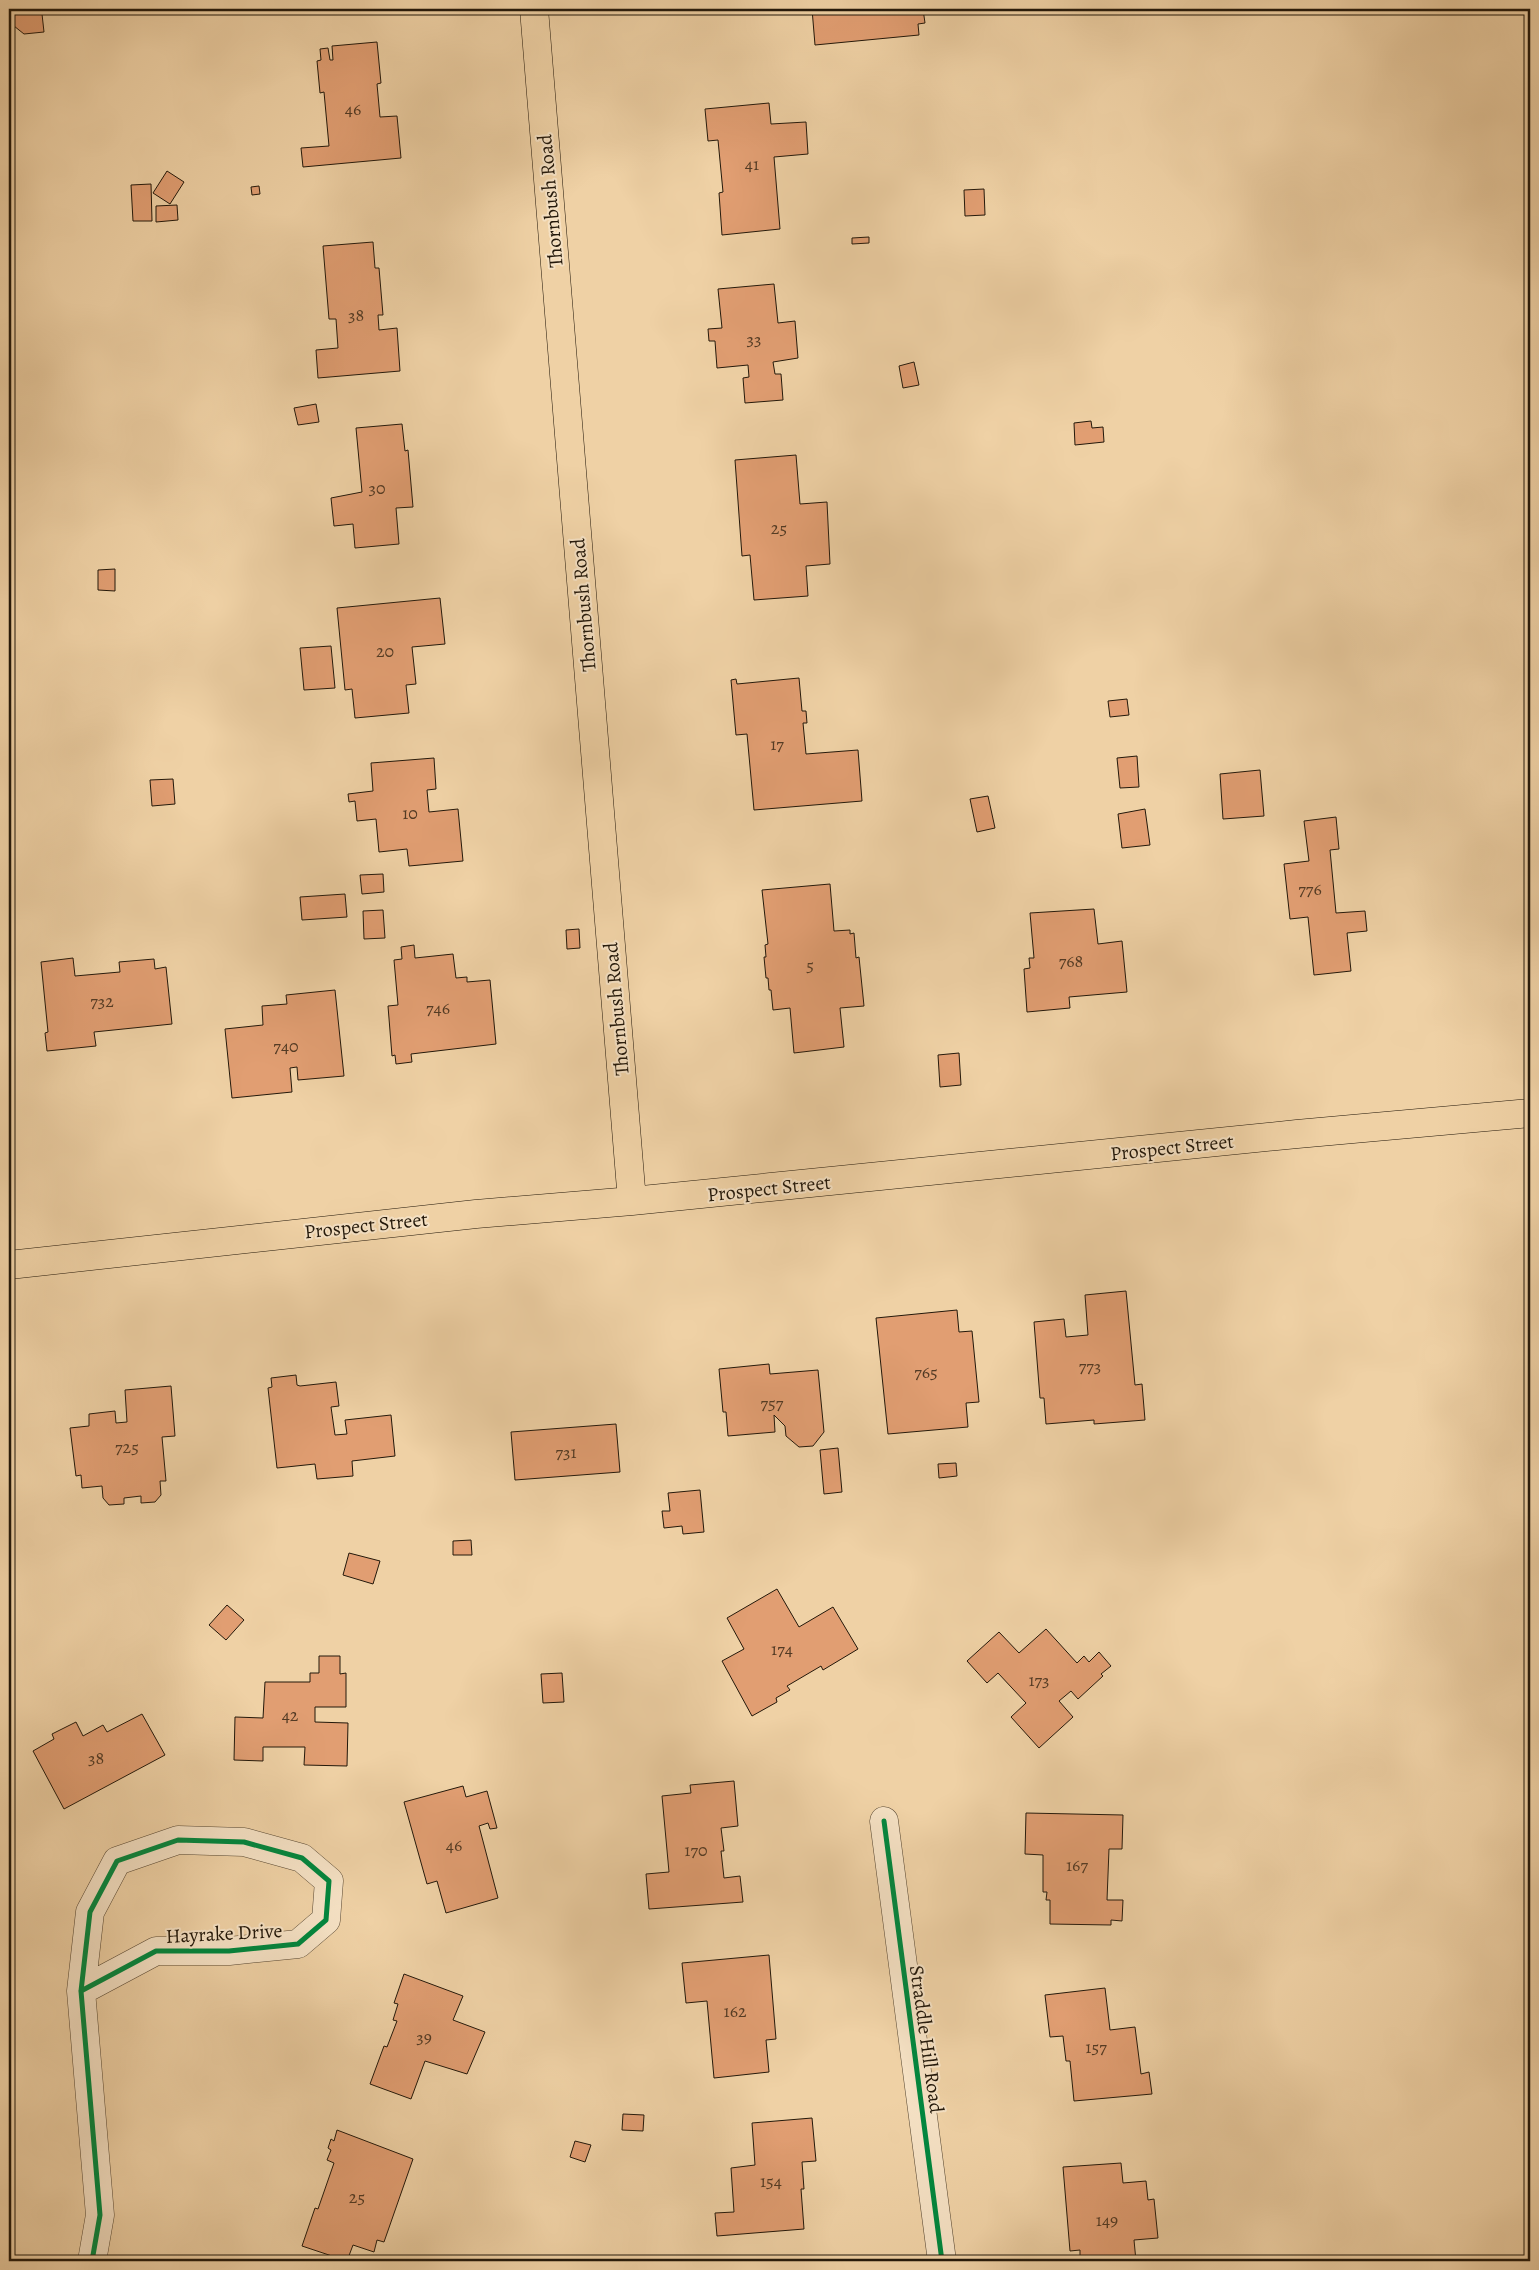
<svg xmlns="http://www.w3.org/2000/svg" width="1539" height="2270" viewBox="0 0 1539 2270" font-family="Alegreya,serif">
  <style>
    .building { fill: #e19e72; stroke: #23180a }
    .lines { fill: none; stroke-linecap: round; stroke-linejoin: round }
    .minor-casing { stroke: #564631; stroke-width: 29 }
    .major-casing { stroke: #23180a; stroke-width: 29 }
    .minor { stroke: #f5e1c4; stroke-width: 28 }
    .major { stroke: #efd1a5; stroke-width: 28 }
    .cycleway-casing { stroke: #f5e1c4; stroke-width: 8 }
    .cycleway { stroke: #00873e; stroke-width: 5 }
    .labels { text-anchor: middle; stroke-width: 4; stroke-linejoin: round; paint-order: stroke }
    .number-label { font-size: 18px; fill: #523a24 }
    .street-label { font-size: 20px; fill: #23180a; stroke: #f5e1c4 }
  </style>
  <rect width="100%" height="100%" fill="#efd1a5"/>
  <filter id="stains"><feTurbulence type="fractalNoise" baseFrequency=".004" numOctaves="4"/><feColorMatrix values="0 0 0 0 .2 0 0 0 0 .09 0 0 0 0 .02 0 0 0 .5 -.17"/></filter>
  <radialGradient id="worn" r=".72"><stop offset=".6" stop-color="#630" stop-opacity="0"/><stop offset="1" stop-color="#630" stop-opacity=".3"/></radialGradient>
  <!-- building -->
  <path class="building" d="M 9,9 L 95,9 L 42,14 L 44,32 L 24,34 L 9,22 Z
    M 329,9 L 373,9 L 329,13 Z
    M 812,9 L 923,9 L 925,23 L 918,24 L 919,35 L 815,45 Z
    M 377,42 L 381,83 L 377,84 L 380,117 L 397,116 L 401,158 L 303,167 L 301,148 L 329,146 L 324,92 L 320,93 L 317,61 L 321,60 L 320,49 L 328,48 L 330,60 L 333,60 L 332,46 Z
    M 769,103 L 771,124 L 806,122 L 808,154 L 774,157 L 780,229 L 722,235 L 719,193 L 723,192 L 718,140 L 708,141 L 705,109 Z
    M 167,171 L 184,182 L 170,204 L 153,193 Z
    M 151,184 L 152,221 L 133,221 L 131,185 Z
    M 259,186 L 260,194 L 252,195 L 251,187 Z
    M 984,189 L 985,215 L 965,216 L 964,190 Z
    M 177,205 L 178,220 L 156,222 L 156,206 Z
    M 869,237 L 869,243 L 852,244 L 852,238 Z
    M 373,242 L 375,268 L 379,268 L 383,315 L 378,315 L 379,330 L 397,328 L 400,371 L 318,378 L 316,350 L 338,348 L 336,319 L 329,319 L 323,246 Z
    M 774,284 L 778,323 L 795,321 L 798,358 L 773,362 L 775,374 L 781,374 L 783,400 L 745,403 L 743,378 L 749,377 L 748,365 L 717,368 L 715,341 L 709,341 L 708,329 L 722,328 L 718,289 Z
    M 914,362 L 919,385 L 903,388 L 899,366 Z
    M 316,404 L 319,422 L 298,425 L 294,408 Z
    M 1091,421 L 1092,428 L 1103,427 L 1104,442 L 1075,445 L 1074,423 Z
    M 402,424 L 405,451 L 408,450 L 413,507 L 396,508 L 399,544 L 355,548 L 353,524 L 334,526 L 331,498 L 362,492 L 356,428 Z
    M 796,455 L 800,504 L 827,502 L 830,564 L 806,566 L 808,596 L 754,600 L 750,555 L 742,556 L 735,460 Z
    M 115,569 L 115,591 L 98,590 L 98,570 Z
    M 440,598 L 445,644 L 412,647 L 416,684 L 406,685 L 409,713 L 355,718 L 352,689 L 345,690 L 337,608 Z
    M 331,646 L 335,688 L 304,690 L 300,648 Z
    M 799,678 L 802,711 L 806,711 L 807,723 L 803,723 L 806,754 L 858,750 L 862,801 L 754,810 L 747,734 L 736,735 L 731,680 L 736,679 L 737,684 Z
    M 1127,699 L 1129,715 L 1110,717 L 1108,701 Z
    M 1137,756 L 1139,787 L 1120,788 L 1117,758 Z
    M 434,758 L 436,789 L 427,790 L 429,812 L 458,809 L 463,861 L 409,866 L 407,849 L 379,852 L 376,819 L 357,821 L 355,801 L 349,802 L 348,794 L 373,791 L 371,763 Z
    M 1260,770 L 1264,816 L 1223,819 L 1220,774 Z
    M 173,779 L 175,804 L 152,806 L 150,780 Z
    M 988,796 L 995,828 L 977,832 L 970,799 Z
    M 1145,809 L 1150,845 L 1122,848 L 1118,814 Z
    M 1336,817 L 1339,849 L 1330,850 L 1336,913 L 1365,911 L 1367,931 L 1347,933 L 1351,971 L 1314,975 L 1308,917 L 1290,919 L 1284,864 L 1309,861 L 1304,821 Z
    M 383,874 L 384,892 L 362,894 L 360,875 Z
    M 830,884 L 834,931 L 850,930 L 850,934 L 854,933 L 856,958 L 859,957 L 864,1006 L 840,1008 L 844,1047 L 794,1053 L 790,1008 L 773,1010 L 771,990 L 769,990 L 768,978 L 766,978 L 764,957 L 766,957 L 765,945 L 768,944 L 762,890 Z
    M 345,894 L 347,917 L 302,920 L 300,897 Z
    M 1094,909 L 1098,944 L 1122,941 L 1127,992 L 1069,997 L 1070,1008 L 1027,1012 L 1024,969 L 1030,968 L 1029,958 L 1034,958 L 1030,913 Z
    M 383,910 L 385,938 L 364,939 L 363,911 Z
    M 579,929 L 580,948 L 567,949 L 566,930 Z
    M 414,945 L 415,958 L 453,954 L 456,978 L 467,977 L 467,982 L 490,980 L 496,1044 L 411,1054 L 412,1062 L 396,1064 L 395,1055 L 392,1056 L 388,1006 L 398,1005 L 394,960 L 402,959 L 401,947 Z
    M 73,958 L 75,976 L 120,972 L 119,962 L 154,959 L 155,969 L 166,967 L 172,1024 L 94,1032 L 96,1046 L 47,1051 L 45,1033 L 48,1032 L 41,962 Z
    M 335,990 L 344,1076 L 298,1080 L 297,1067 L 290,1068 L 292,1092 L 232,1098 L 225,1029 L 263,1025 L 262,1006 L 287,1004 L 286,995 Z
    M 959,1053 L 961,1085 L 940,1087 L 938,1055 Z
    M 1126,1291 L 1135,1385 L 1142,1384 L 1145,1420 L 1094,1424 L 1094,1420 L 1046,1424 L 1044,1398 L 1040,1398 L 1034,1322 L 1064,1319 L 1066,1337 L 1088,1335 L 1085,1295 Z
    M 957,1310 L 959,1332 L 972,1331 L 979,1402 L 966,1403 L 968,1427 L 888,1434 L 876,1318 Z
    M 769,1364 L 770,1374 L 818,1370 L 824,1432 L 813,1446 L 799,1447 L 786,1436 L 785,1426 L 774,1415 L 775,1432 L 728,1436 L 726,1412 L 723,1412 L 719,1369 Z
    M 296,1375 L 297,1385 L 300,1386 L 336,1382 L 339,1406 L 331,1407 L 335,1435 L 347,1434 L 345,1420 L 391,1415 L 395,1456 L 352,1461 L 353,1476 L 317,1479 L 315,1464 L 277,1468 L 268,1388 L 272,1387 L 271,1378 Z
    M 171,1386 L 175,1436 L 162,1437 L 166,1481 L 160,1481 L 161,1495 L 155,1502 L 141,1503 L 141,1496 L 124,1498 L 124,1504 L 109,1505 L 103,1498 L 102,1486 L 82,1488 L 81,1475 L 76,1476 L 70,1428 L 89,1426 L 89,1414 L 115,1411 L 116,1423 L 127,1422 L 125,1390 Z
    M 616,1424 L 620,1472 L 515,1480 L 511,1432 Z
    M 838,1448 L 842,1492 L 824,1494 L 820,1450 Z
    M 956,1463 L 957,1476 L 939,1478 L 938,1464 Z
    M 700,1490 L 704,1532 L 683,1534 L 682,1526 L 664,1528 L 662,1511 L 670,1511 L 668,1493 Z
    M 471,1540 L 472,1555 L 453,1555 L 453,1541 Z
    M 349,1553 L 380,1561 L 373,1584 L 343,1575 Z
    M 777,1589 L 799,1627 L 833,1607 L 858,1649 L 823,1670 L 821,1666 L 787,1686 L 790,1690 L 776,1698 L 777,1702 L 752,1716 L 722,1661 L 744,1649 L 727,1618 Z
    M 227,1605 L 244,1620 L 226,1640 L 209,1625 Z
    M 1046,1629 L 1077,1663 L 1084,1656 L 1089,1662 L 1099,1652 L 1111,1666 L 1101,1674 L 1103,1676 L 1078,1699 L 1071,1691 L 1059,1701 L 1073,1717 L 1039,1748 L 1011,1717 L 1026,1703 L 998,1673 L 987,1683 L 967,1661 L 999,1632 L 1019,1653 Z
    M 319,1656 L 340,1656 L 340,1674 L 346,1673 L 346,1707 L 315,1707 L 315,1722 L 348,1723 L 347,1766 L 304,1765 L 305,1747 L 263,1747 L 263,1761 L 234,1760 L 235,1717 L 263,1718 L 265,1682 L 310,1682 L 310,1673 L 319,1673 Z
    M 562,1673 L 564,1702 L 543,1703 L 541,1674 Z
    M 142,1714 L 165,1755 L 64,1809 L 33,1751 L 54,1739 L 52,1734 L 76,1722 L 83,1736 L 103,1725 L 107,1732 Z
    M 734,1781 L 738,1826 L 721,1828 L 724,1851 L 721,1851 L 724,1878 L 740,1876 L 743,1902 L 649,1909 L 646,1874 L 669,1872 L 662,1796 L 691,1793 L 690,1785 Z
    M 463,1786 L 466,1797 L 487,1791 L 497,1828 L 490,1829 L 488,1823 L 479,1826 L 498,1898 L 446,1913 L 437,1881 L 427,1884 L 404,1802 Z
    M 1026,1813 L 1123,1815 L 1122,1849 L 1109,1849 L 1107,1900 L 1123,1900 L 1122,1921 L 1111,1920 L 1111,1925 L 1050,1924 L 1050,1900 L 1046,1900 L 1047,1892 L 1043,1892 L 1043,1855 L 1025,1854 Z
    M 769,1955 L 776,2039 L 766,2040 L 769,2072 L 714,2078 L 707,2001 L 686,2003 L 682,1963 Z
    M 404,1974 L 463,1996 L 453,2020 L 485,2032 L 467,2074 L 425,2061 L 411,2099 L 370,2084 L 384,2046 L 387,2047 L 397,2021 L 393,2020 L 398,2004 L 394,2003 Z
    M 1105,1988 L 1110,2030 L 1135,2027 L 1141,2074 L 1149,2072 L 1152,2094 L 1074,2101 L 1070,2061 L 1066,2061 L 1063,2036 L 1050,2037 L 1045,1995 Z
    M 623,2114 L 644,2115 L 643,2131 L 622,2130 Z
    M 812,2118 L 816,2161 L 802,2162 L 804,2189 L 801,2189 L 804,2229 L 717,2236 L 715,2213 L 734,2212 L 731,2168 L 755,2165 L 752,2123 Z
    M 337,2130 L 413,2159 L 384,2242 L 377,2240 L 374,2252 L 353,2245 L 347,2261 L 302,2246 L 315,2208 L 318,2209 L 334,2163 L 327,2160 L 331,2150 L 328,2148 L 331,2139 L 334,2141 Z
    M 575,2141 L 591,2145 L 585,2162 L 570,2157 Z
    M 1121,2163 L 1123,2183 L 1146,2181 L 1148,2200 L 1154,2199 L 1158,2238 L 1134,2240 L 1136,2261 L 1080,2261 L 1080,2250 L 1070,2251 L 1063,2167 Z"/>
  <g class="lines">
    <!-- minor casing -->
    <g class="minor-casing">
      <path id="minor" d="M 884,1821 L 942,2261
        M 81,1991 L 156,1951 L 229,1951 L 298,1944 L 326,1920 L 329,1881 L 302,1858 L 244,1842 L 178,1840 L 117,1861 L 90,1912 L 81,1991 L 100,2215 L 92,2261"/>
    </g>
    <!-- major casing -->
    <g class="major-casing">
      <path id="major" d="M 534,9 L 632,1201
        M 9,1265 L 476,1214 L 632,1201 L 1297,1134 L 1530,1113"/>
    </g>
    <!-- minor -->
    <use href="#minor" class="minor"/>
    <!-- major -->
    <use href="#major" class="major"/>
    <!-- cycleway casing -->
    <g class="cycleway-casing">
      <path id="cycleway" d="M 884,1821 L 942,2261
        M 81,1991 L 156,1951 L 229,1951 L 298,1944 L 326,1920 L 329,1881 L 302,1858 L 244,1842 L 178,1840 L 117,1861 L 90,1912 L 81,1991 L 100,2215 L 92,2261"/>
    </g>
    <!-- cycleway -->
    <use href="#cycleway" class="cycleway"/>
  </g>
  <g class="labels">
    <!-- number labels -->
    <g class="number-label">
      <text x="353" y="115">46</text>
      <text x="752" y="170">41</text>
      <text x="356" y="321">38</text>
      <text x="754" y="345">33</text>
      <text x="377" y="494">30</text>
      <text x="779" y="534">25</text>
      <text x="385" y="657">20</text>
      <text x="777" y="750">17</text>
      <text x="410" y="819">10</text>
      <text x="1310" y="895">776</text>
      <text x="1071" y="967">768</text>
      <text x="810" y="971">5</text>
      <text x="102" y="1007">732</text>
      <text x="438" y="1014">746</text>
      <text x="286" y="1052">740</text>
      <text x="1090" y="1372">773</text>
      <text x="926" y="1378">765</text>
      <text x="772" y="1409">757</text>
      <text x="127" y="1453">725</text>
      <text x="566" y="1458">731</text>
      <text x="782" y="1655">174</text>
      <text x="1039" y="1686">173</text>
      <text x="290" y="1721">42</text>
      <text x="96" y="1764">38</text>
      <text x="454" y="1851">46</text>
      <text x="696" y="1856">170</text>
      <text x="1077" y="1871">167</text>
      <text x="735" y="2017">162</text>
      <text x="424" y="2043">39</text>
      <text x="1096" y="2053">157</text>
      <text x="771" y="2187">154</text>
      <text x="357" y="2203">25</text>
      <text x="1107" y="2226">149</text>
    </g>
    <!-- street labels -->
    <g class="street-label">
      <text transform="translate(550 201) rotate(-95)" y="7">Thornbush Road</text>
      <text transform="translate(583 605) rotate(-95)" y="7">Thornbush Road</text>
      <text transform="translate(616 1009) rotate(-95)" y="7">Thornbush Road</text>
      <text transform="translate(1172 1147) rotate(-6)" y="7">Prospect Street</text>
      <text transform="translate(769 1188) rotate(-6)" y="7">Prospect Street</text>
      <text transform="translate(366 1225) rotate(-6)" y="7">Prospect Street</text>
      <text transform="translate(224 1933) rotate(-3)" y="7">Hayrake Drive</text>
      <text transform="translate(927 2039) rotate(82)" y="7">Straddle Hill Road</text>
    </g>
  </g>
  <!-- margin -->
  <rect width="1539" height="2270" fill="none" stroke="#efd1a5" stroke-width="30"/>
  <rect x="10" y="10" width="1519" height="2250" fill="none" stroke="#23180a" stroke-width="2.5"/>
  <rect x="15" y="15" width="1509" height="2240" fill="none" stroke="#23180a"/>
  <rect width="100%" height="100%" filter="url(#stains)"/>
  <rect width="100%" height="100%" fill="url(#worn)"/>
</svg>
